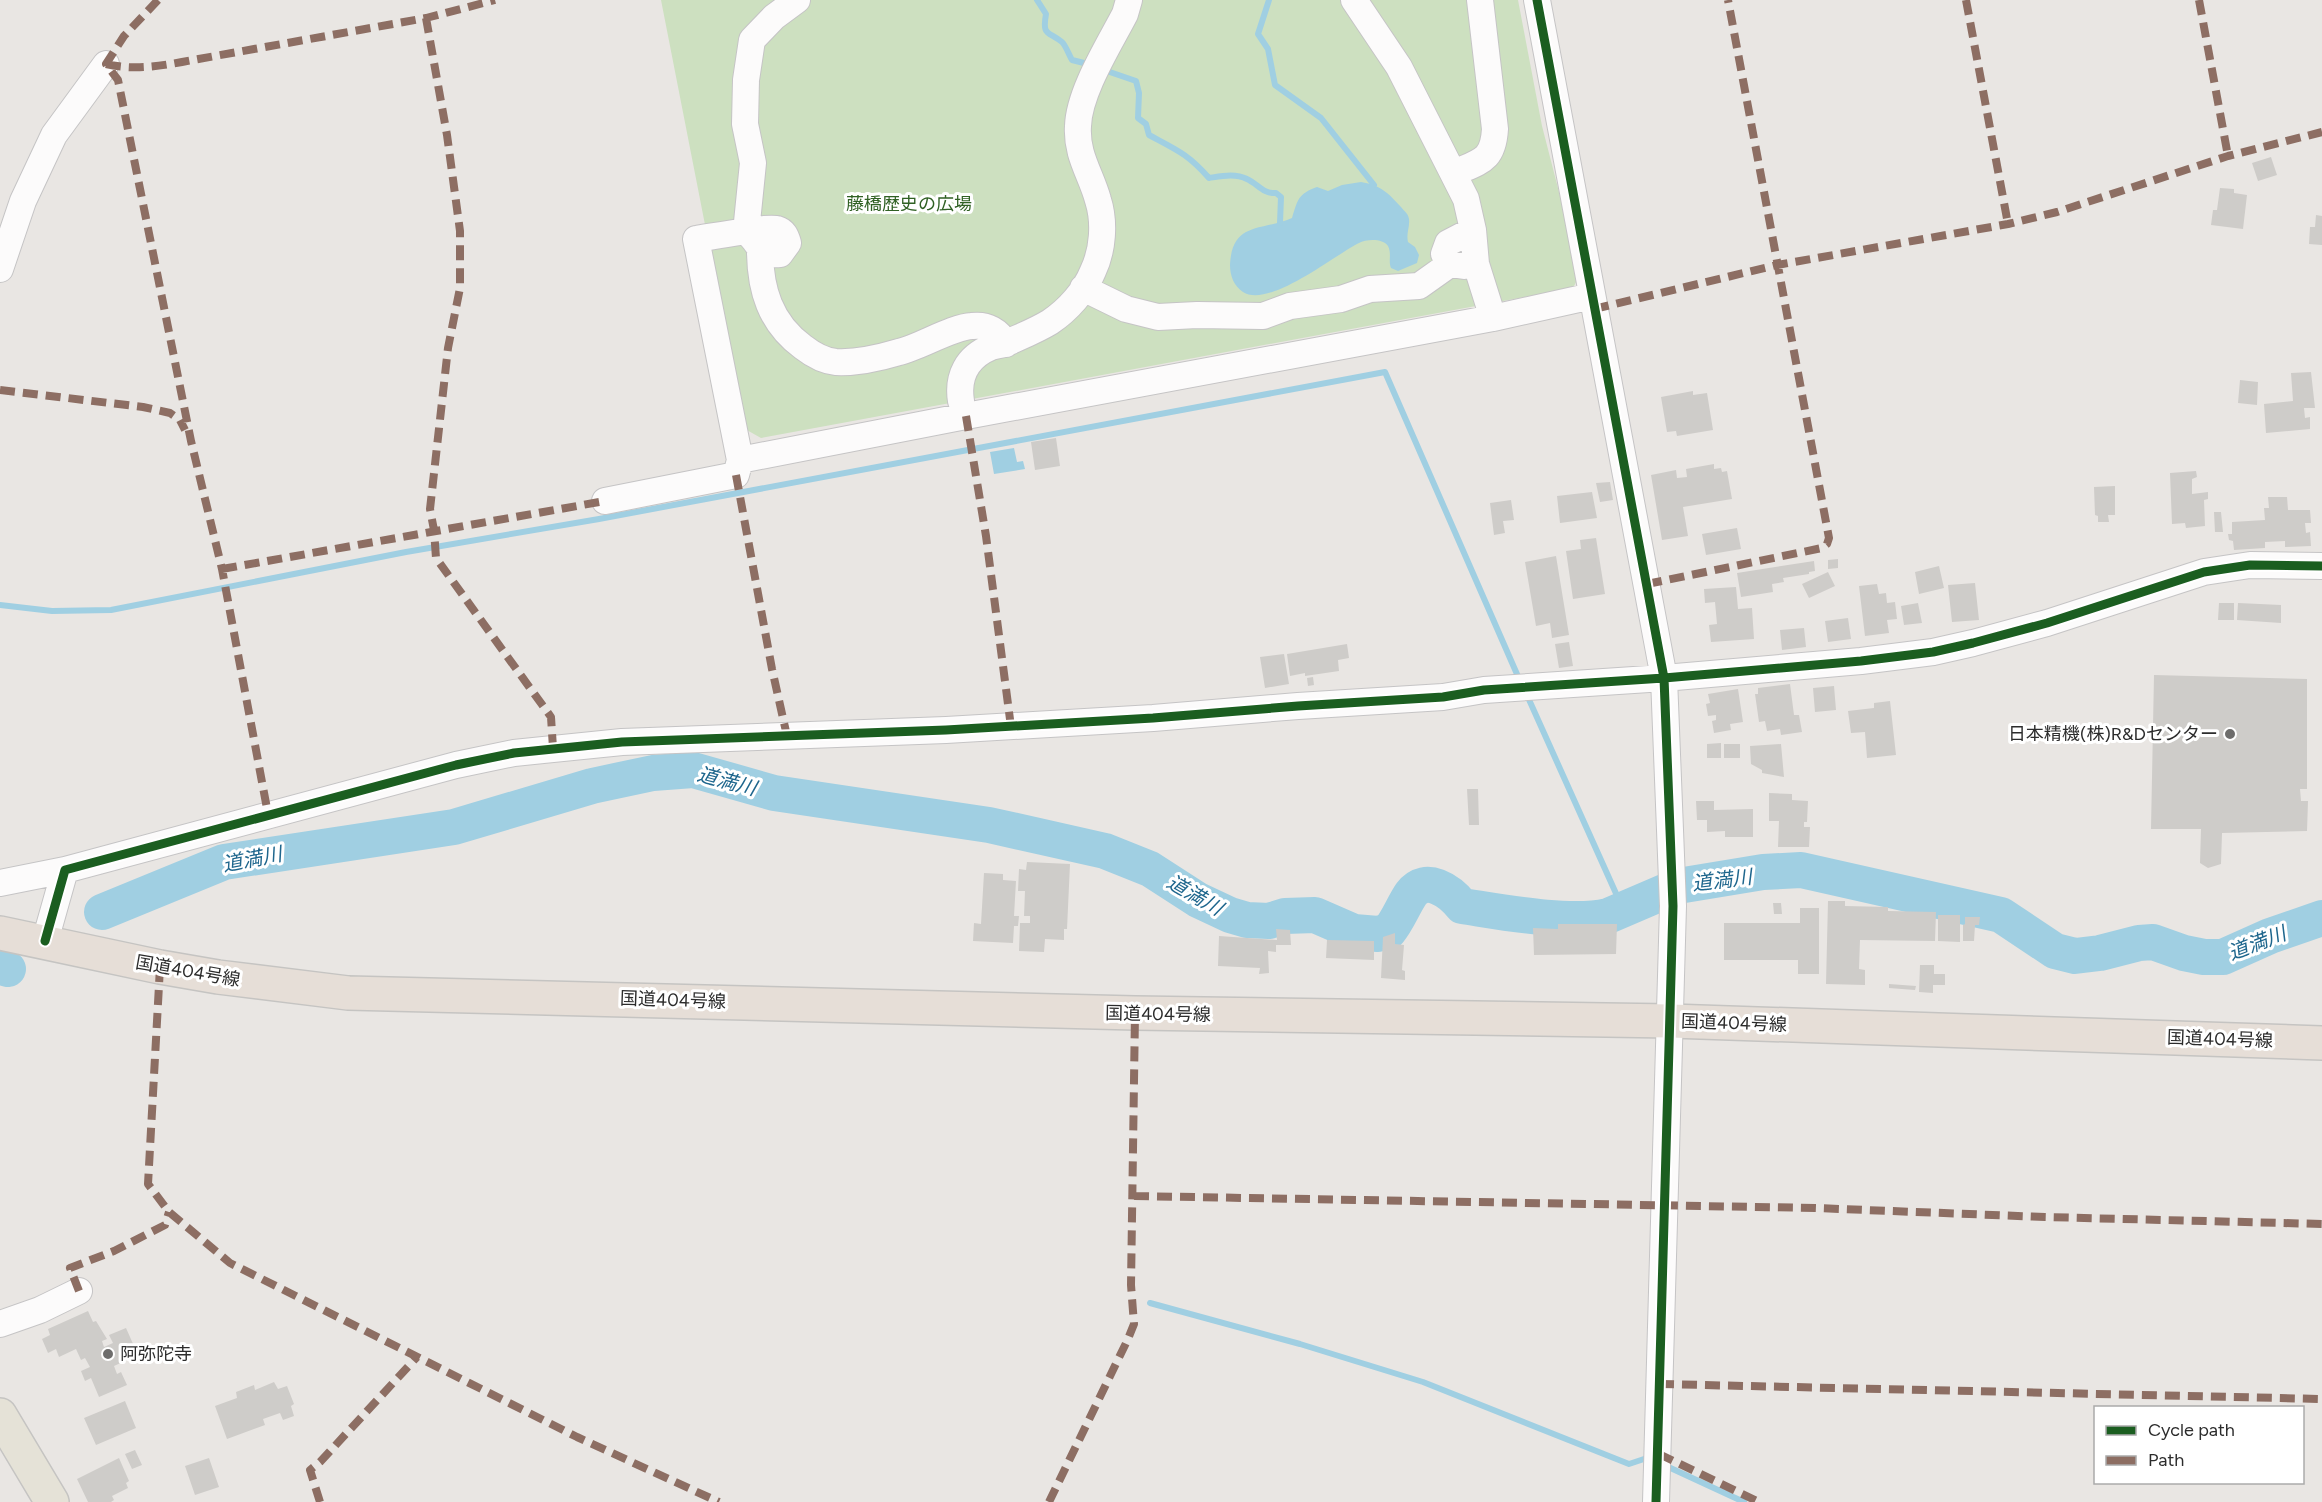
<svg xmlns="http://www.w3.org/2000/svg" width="2322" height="1502" viewBox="0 0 2322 1502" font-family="Figtree,'Noto Sans JP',sans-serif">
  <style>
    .green { fill: #cde0c0 }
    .water { fill: #a0cfe2 }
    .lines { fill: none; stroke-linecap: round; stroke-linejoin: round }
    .stream { stroke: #a0cfe2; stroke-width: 6 }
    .river { stroke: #a0cfe2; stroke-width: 36 }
    .building { fill: #ceccc9 }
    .minor-casing { stroke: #c5c4c5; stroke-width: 28 }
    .major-casing { stroke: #c5c4c2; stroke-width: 36 }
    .highway-casing { stroke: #c5c4c2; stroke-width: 36 }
    .minor { stroke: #fcfbfb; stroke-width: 26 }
    .major { stroke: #e5e2d7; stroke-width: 33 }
    .highway { stroke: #e6ded7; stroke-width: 33 }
    .quiet { stroke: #8d6e63; stroke-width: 8; stroke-dasharray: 15 8; stroke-linecap: butt }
    .cycleway-casing { stroke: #fff; stroke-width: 13 }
    .cycleway { stroke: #1b5e20; stroke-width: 9 }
    .poi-dot { fill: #6e6d6c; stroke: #fff; stroke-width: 2 }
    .labels { text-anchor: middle; stroke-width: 6; stroke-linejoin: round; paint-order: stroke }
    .park-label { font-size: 18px; fill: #306124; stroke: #fff }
    .poi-label { font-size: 18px; fill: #2c2c2c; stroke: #fff; text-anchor: end }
    .street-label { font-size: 18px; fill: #2c2c2c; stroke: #fff }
    .water-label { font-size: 20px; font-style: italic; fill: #1e668d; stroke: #fff }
  </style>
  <rect width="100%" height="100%" fill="#e9e6e3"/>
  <!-- green -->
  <path class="green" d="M 661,0 L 1518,0 L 1542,126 L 1578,266 L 1579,276 L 1573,288 L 761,438 L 745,429 Z"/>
  <!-- water -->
  <path class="water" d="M 1361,182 C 1382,186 1387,192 1401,207 C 1405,212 1408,213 1409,219 C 1410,227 1406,233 1408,242 L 1415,247 L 1419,255 L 1417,263 L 1398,271 L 1391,268 C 1388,261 1392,254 1388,246 C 1383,238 1366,239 1359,243 C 1336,254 1269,309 1243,292 C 1234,286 1230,276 1230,265 C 1232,221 1262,231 1292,218 C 1298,199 1298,194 1317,187 L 1328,191 L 1342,185 Z
    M 1014,448 L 1017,462 L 1023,461 L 1025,469 L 994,474 L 990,452 Z"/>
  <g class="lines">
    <!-- stream -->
    <path class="stream" d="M 1037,0 L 1046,14 C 1042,36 1048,31 1062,42 C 1066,46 1069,55 1072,60 L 1092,65
      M 1269,0 L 1258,34 L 1268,49 L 1275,85 L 1321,118 L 1374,185
      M 1101,69 L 1136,81 L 1139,93 L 1138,118 L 1146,124 L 1149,135 C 1177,150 1188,154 1209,178 C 1222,176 1235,173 1247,179 C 1258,184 1263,194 1276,193 L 1281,197 L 1280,223
      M 0,605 L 52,611 L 111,610 L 406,552 L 599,519 L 1385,372 L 1520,681
      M 1526,693 L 1623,909
      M 1150,1303 L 1300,1344 L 1423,1382 L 1629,1464 L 1647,1458 L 1652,1460
      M 1664,1465 L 1744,1502"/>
    <!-- river -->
    <path class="river" d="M 102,912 L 224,862 L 454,827 L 592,786 L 653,773 L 693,770 L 774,793 L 989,825 L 1105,851 L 1150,869 L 1198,900 L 1230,915 L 1247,920 L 1269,921 L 1285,916 L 1315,915 L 1354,932 L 1378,934 L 1389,931 C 1398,920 1403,906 1411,894 C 1426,874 1450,891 1462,906 C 1502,912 1570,925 1608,916 L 1678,886 L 1763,872 L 1801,870 L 2001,915 L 2055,951 L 2075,956 L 2100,953 L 2139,943 L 2153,942 L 2184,953 L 2204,957 L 2223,957 L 2270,936 L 2322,918
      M 0,967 L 8,969"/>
  </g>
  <!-- building -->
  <path class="building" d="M 2271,157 L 2277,175 L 2258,181 L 2252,163 Z
    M 2220,188 L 2234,189 L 2234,193 L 2247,195 L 2243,229 L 2211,225 L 2213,210 L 2217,210 Z
    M 2316,215 L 2322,216 L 2322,245 L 2309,244 L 2310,227 L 2315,227 Z
    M 2311,372 L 2315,408 L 2304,408 L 2305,418 L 2310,417 L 2310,429 L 2266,433 L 2264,404 L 2293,401 L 2291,373 Z
    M 2240,380 L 2258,382 L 2257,405 L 2238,403 Z
    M 1693,391 L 1693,395 L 1707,393 L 1713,430 L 1677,436 L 1676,431 L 1667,432 L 1661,397 Z
    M 1056,438 L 1060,466 L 1035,470 L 1031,442 Z
    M 1714,464 L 1714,469 L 1721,468 L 1722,472 L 1727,471 L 1732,499 L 1683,507 L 1688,536 L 1662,540 L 1651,475 L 1676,470 L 1677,478 L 1687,477 L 1686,469 Z
    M 2196,471 L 2197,477 L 2192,479 L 2192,494 L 2208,492 L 2208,499 L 2204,500 L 2205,526 L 2186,528 L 2185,523 L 2172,524 L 2170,473 Z
    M 1610,482 L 1613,500 L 1600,502 L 1596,483 Z
    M 2115,486 L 2115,515 L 2108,515 L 2109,522 L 2098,522 L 2098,516 L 2095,515 L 2094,487 Z
    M 1592,492 L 1597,518 L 1560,523 L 1557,496 Z
    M 2268,497 L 2287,497 L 2288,510 L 2310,510 L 2311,523 L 2305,523 L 2306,533 L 2310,532 L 2311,546 L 2285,547 L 2285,541 L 2265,542 L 2265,548 L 2234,550 L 2233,541 L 2229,540 L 2228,534 L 2232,534 L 2232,522 L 2265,520 L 2264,508 L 2269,508 Z
    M 1511,500 L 1514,520 L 1503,521 L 1505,533 L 1494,535 L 1490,503 Z
    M 2214,512 L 2221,512 L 2223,532 L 2215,532 Z
    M 1737,528 L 1741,549 L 1706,555 L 1702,534 Z
    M 1596,538 L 1605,594 L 1573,599 L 1566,551 L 1581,549 L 1580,540 Z
    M 1556,556 L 1569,635 L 1552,638 L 1550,623 L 1536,626 L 1525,562 Z
    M 1838,559 L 1838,568 L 1828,569 L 1828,560 Z
    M 1814,561 L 1815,571 L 1809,572 L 1809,574 L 1783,578 L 1784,582 L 1772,584 L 1773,592 L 1741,597 L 1737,573 Z
    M 1939,566 L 1944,588 L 1919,594 L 1915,572 Z
    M 1828,572 L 1835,586 L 1809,598 L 1802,584 Z
    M 1975,583 L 1979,620 L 1952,622 L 1948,585 Z
    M 1877,584 L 1879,594 L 1886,593 L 1887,603 L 1895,602 L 1897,619 L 1887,620 L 1889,633 L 1865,636 L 1859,586 Z
    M 1736,587 L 1738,609 L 1752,608 L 1754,639 L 1711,642 L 1709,625 L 1717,624 L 1715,602 L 1705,603 L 1704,589 Z
    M 1918,603 L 1922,623 L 1904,625 L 1901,606 Z
    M 2219,603 L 2234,603 L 2234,620 L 2218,620 Z
    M 2238,603 L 2281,605 L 2281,623 L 2237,620 Z
    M 1848,618 L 1851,639 L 1828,642 L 1825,621 Z
    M 1804,628 L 1806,647 L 1782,650 L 1780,630 Z
    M 1569,642 L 1573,666 L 1559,668 L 1555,644 Z
    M 1347,644 L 1349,658 L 1338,660 L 1339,671 L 1305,676 L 1305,673 L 1290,676 L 1287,654 Z
    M 1284,654 L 1289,684 L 1265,688 L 1260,657 Z
    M 2154,675 L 2307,679 L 2307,789 L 2300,789 L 2301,801 L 2308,801 L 2307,831 L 2222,833 L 2221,864 L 2208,868 L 2200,863 L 2201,829 L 2151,829 Z
    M 1313,677 L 1314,685 L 1308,686 L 1307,678 Z
    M 1790,684 L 1794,715 L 1799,715 L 1802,732 L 1781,735 L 1780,729 L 1767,731 L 1765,721 L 1759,722 L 1755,694 L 1758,694 L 1758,688 Z
    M 1834,686 L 1836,710 L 1815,712 L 1813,688 Z
    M 1738,689 L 1743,722 L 1730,724 L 1731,730 L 1714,733 L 1712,721 L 1716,720 L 1716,715 L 1708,716 L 1706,704 L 1710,703 L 1708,694 Z
    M 1890,701 L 1896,755 L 1867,758 L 1865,732 L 1851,733 L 1848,711 L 1874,708 L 1874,703 Z
    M 1721,743 L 1721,758 L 1707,758 L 1707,744 Z
    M 1724,744 L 1740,744 L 1740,758 L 1724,758 Z
    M 1781,744 L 1784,777 L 1762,773 L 1762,770 L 1751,764 L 1750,746 Z
    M 1467,789 L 1478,789 L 1479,825 L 1469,825 Z
    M 1769,793 L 1792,794 L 1792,800 L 1808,801 L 1807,822 L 1804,822 L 1804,827 L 1810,827 L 1809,847 L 1778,847 L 1779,821 L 1769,821 Z
    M 1696,801 L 1714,801 L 1714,810 L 1753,809 L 1753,837 L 1725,837 L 1725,831 L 1707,832 L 1707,820 L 1697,820 Z
    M 1027,862 L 1070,864 L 1067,929 L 1064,929 L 1064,940 L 1045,939 L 1044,952 L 1019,951 L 1020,923 L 1030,923 L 1030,916 L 1024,916 L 1025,891 L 1018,891 L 1019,869 L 1026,870 Z
    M 984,873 L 1003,874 L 1003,880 L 1016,881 L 1014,916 L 1019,916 L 1018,926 L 1014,926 L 1013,943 L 973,941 L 974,923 L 981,924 Z
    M 1828,901 L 1845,901 L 1845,906 L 1888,907 L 1888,911 L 1936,912 L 1935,941 L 1860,940 L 1859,969 L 1865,970 L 1865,985 L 1826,984 Z
    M 1773,903 L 1781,903 L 1782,914 L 1774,914 Z
    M 1800,908 L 1819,908 L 1819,974 L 1798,974 L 1798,960 L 1724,960 L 1724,923 L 1800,923 Z
    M 1938,915 L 1960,915 L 1960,942 L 1938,941 Z
    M 1965,917 L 1980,917 L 1979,925 L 1975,925 L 1974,941 L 1963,941 L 1963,925 L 1965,924 Z
    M 1558,924 L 1617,924 L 1616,954 L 1534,955 L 1533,928 L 1558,929 Z
    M 1276,929 L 1290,930 L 1291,945 L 1276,945 L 1276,952 L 1268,951 L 1269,973 L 1259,974 L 1260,968 L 1218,966 L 1219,936 L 1277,940 Z
    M 1395,933 L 1395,944 L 1404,945 L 1402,970 L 1405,971 L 1405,980 L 1381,978 L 1383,937 Z
    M 1327,940 L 1374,941 L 1374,960 L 1326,958 Z
    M 1920,965 L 1934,965 L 1934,974 L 1945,974 L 1945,985 L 1933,985 L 1933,993 L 1919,992 Z
    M 1889,984 L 1916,986 L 1915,990 L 1889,988 Z
    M 88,1311 L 93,1322 L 96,1321 L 107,1339 L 102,1341 L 104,1347 L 113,1343 L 109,1335 L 126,1328 L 138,1355 L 114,1366 L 117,1374 L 121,1372 L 127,1385 L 99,1397 L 91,1378 L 85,1381 L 81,1371 L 90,1367 L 85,1358 L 81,1360 L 76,1349 L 59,1357 L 56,1349 L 48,1353 L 42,1339 L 50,1335 L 48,1329 Z
    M 274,1382 L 278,1389 L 287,1386 L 294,1404 L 291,1406 L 294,1416 L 283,1420 L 280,1413 L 263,1419 L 265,1425 L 227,1439 L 215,1406 L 237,1398 L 236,1392 L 254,1385 L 255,1390 Z
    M 125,1401 L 136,1428 L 96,1445 L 84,1418 Z
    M 135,1450 L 142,1465 L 132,1469 L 125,1454 Z
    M 119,1458 L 129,1481 L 126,1483 L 128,1488 L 112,1496 L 114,1500 L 111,1502 L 88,1502 L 77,1479 Z
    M 209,1458 L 219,1487 L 195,1495 L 185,1466 Z"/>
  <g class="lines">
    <!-- minor casing -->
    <g class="minor-casing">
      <path id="minor" d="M 1354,0 L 1399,67 L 1466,199 L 1473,230 L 1476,264 L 1493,318
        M 1537,0 L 1664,678 L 1673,906 L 1656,1502
        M 1454,173 C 1481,161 1493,161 1495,129 L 1480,0
        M 760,250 C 760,289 770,323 803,347 C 812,354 824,361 836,362 C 856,363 879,358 899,352 C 920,347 952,327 972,326 C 987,324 999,331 1006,344
        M 1464,266 L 1450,264 L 1444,254 L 1448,243 L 1473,230
        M 0,269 L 23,201 L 54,135 L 106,64
        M 1083,288 L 1126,309 L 1158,317 L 1197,315 L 1263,316 L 1290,306 L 1341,299 L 1370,289 L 1419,286 L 1450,264
        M 961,401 C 957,376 967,357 991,347 C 997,345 1003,345 1009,342 C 1022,336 1037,330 1050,322 C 1068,310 1085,291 1093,271 C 1103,250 1105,222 1098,200 C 1091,174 1076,155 1078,126 C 1079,92 1109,45 1125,14 L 1129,0
        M 740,460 L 696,239 C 710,237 768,226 777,229 C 784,231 786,236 788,243 L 780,254 C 757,256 761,243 746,232 L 753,163 L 745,124 L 746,80 L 752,40 L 774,17 L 797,0
        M 605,501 L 736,475 L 740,460 L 966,416 L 1493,318 L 1592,296
        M 0,883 L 65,870
        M 45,941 L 65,870 L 456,765 L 514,753 L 622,742 L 946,730 L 1153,718 L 1298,706 L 1443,697 L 1484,690 L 1664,678 L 1861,661 L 1933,652 L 1973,643 L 2047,623 L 2204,572 L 2250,565 L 2322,566
        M 0,1324 L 40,1310 L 79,1291"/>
    </g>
    <!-- major casing -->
    <g class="major-casing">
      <path id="major" d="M 0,1415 L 52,1502"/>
    </g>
    <!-- highway casing -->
    <g class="highway-casing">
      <path id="highway" d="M 0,933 L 160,967 L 218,977 L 348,993 L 1135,1013 L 1671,1021 L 2322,1043"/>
    </g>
    <!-- minor -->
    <use href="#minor" class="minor"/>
    <!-- major -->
    <use href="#major" class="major"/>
    <!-- highway -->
    <use href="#highway" class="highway"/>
    <!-- quiet -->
    <path class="quiet" d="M 158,0 L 124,36 L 106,64 L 118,80 L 191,441 L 222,569 L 268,814
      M 1966,0 L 2008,224
      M 2199,0 L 2228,156
      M 426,18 L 447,135 L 460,231 L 460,288 L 448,348 L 430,509 L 434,530 L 436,558 L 551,717 L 553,748
      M 106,64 C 132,70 155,67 182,62 L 426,18 L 495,0
      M 1594,309 L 1777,265 L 2008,224 L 2057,212 L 2228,156 L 2322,132
      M 0,390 L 143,407 L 170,413 L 180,420 L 185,430
      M 966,416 L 986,536 L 1011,727
      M 736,475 L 772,669 L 787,736
      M 222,569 L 605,501
      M 1647,584 L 1822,548 L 1827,544 L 1829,538 L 1728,0
      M 160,967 L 148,1184 L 169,1212 L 230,1263 L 577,1437 L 719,1502
      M 1134,1196 L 1815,1208 L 2045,1217 L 2322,1224
      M 79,1291 L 70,1268 L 114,1251 L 165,1225 L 169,1212
      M 1659,1384 L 2322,1399
      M 1659,1454 L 1759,1502
      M 320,1502 L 310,1470 L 320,1462 L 417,1357
      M 1049,1502 L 1128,1339 L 1134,1324 L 1131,1285 L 1135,1013"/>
    <!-- cycleway casing -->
    <g class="cycleway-casing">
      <path id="cycleway" d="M 1537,0 L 1664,678 L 1673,906 L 1656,1502
        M 45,941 L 65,870 L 456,765 L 514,753 L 622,742 L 946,730 L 1153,718 L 1298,706 L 1443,697 L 1484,690 L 1664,678 L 1861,661 L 1933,652 L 1973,643 L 2047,623 L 2204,572 L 2250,565 L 2322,566"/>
    </g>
    <!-- cycleway -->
    <use href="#cycleway" class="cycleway"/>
  </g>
  <!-- markers -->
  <g class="poi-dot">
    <circle cx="2230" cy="734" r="6"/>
    <circle cx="108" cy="1354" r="6"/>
  </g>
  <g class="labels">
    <!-- park labels -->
    <g class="park-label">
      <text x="909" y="210">藤橋歴史の広場</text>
    </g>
    <!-- poi labels -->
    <g class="poi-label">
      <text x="2218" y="740">日本精機(株)R&amp;Dセンター</text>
      <text x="120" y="1360" text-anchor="start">阿弥陀寺</text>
    </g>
    <!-- street labels -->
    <g class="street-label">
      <text transform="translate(188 971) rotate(10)" y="6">国道404号線</text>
      <text transform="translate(673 1000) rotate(2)" y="6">国道404号線</text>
      <text transform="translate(1158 1014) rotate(1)" y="6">国道404号線</text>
      <text transform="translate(1734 1023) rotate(2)" y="6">国道404号線</text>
      <text transform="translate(2220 1039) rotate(2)" y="6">国道404号線</text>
    </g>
    <!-- water labels -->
    <g class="water-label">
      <text transform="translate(727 781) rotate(15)" y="7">道満川</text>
      <text transform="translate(252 859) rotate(-11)" y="7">道満川</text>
      <text transform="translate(1722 880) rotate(-7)" y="7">道満川</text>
      <text transform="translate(1195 895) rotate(30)" y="7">道満川</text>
      <text transform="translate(2257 943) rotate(-21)" y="7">道満川</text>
    </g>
  </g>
  <!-- legend -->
  <rect x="2094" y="1406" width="210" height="78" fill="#ffffff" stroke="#ababab" stroke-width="1.5"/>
  <rect x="2106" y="1426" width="30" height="9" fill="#1b5e20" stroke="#ababab" stroke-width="1.5"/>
  <text x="2148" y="1436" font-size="18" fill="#2c2c2c">Cycle path</text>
  <rect x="2106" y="1456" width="30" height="9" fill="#8d6e63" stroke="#ababab" stroke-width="1.5"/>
  <text x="2148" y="1466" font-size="18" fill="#2c2c2c">Path</text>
</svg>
